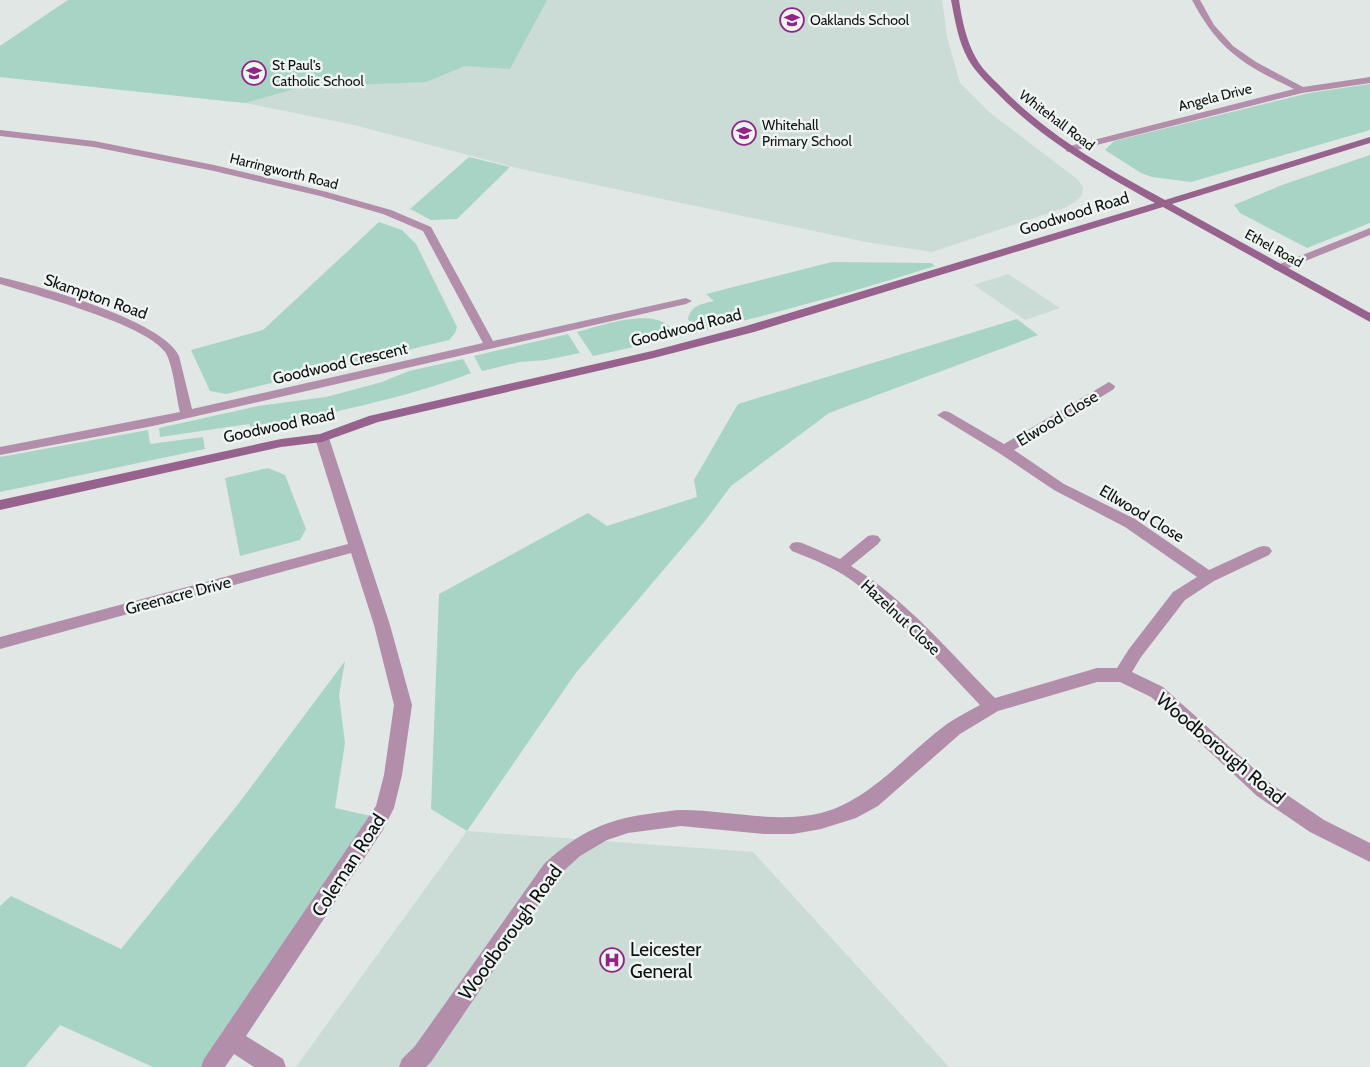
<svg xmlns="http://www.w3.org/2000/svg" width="1370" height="1067" viewBox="0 0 1370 1067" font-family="Cabin,sans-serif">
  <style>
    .built { fill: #cbdbd6 }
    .green { fill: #a8d4c6 }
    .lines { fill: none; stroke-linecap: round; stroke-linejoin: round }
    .street { fill: #b28eab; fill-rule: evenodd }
    .secondary { fill: #97638e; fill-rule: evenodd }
    .labels { text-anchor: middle; stroke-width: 5; stroke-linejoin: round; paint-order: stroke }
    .far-poi-label { font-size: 14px; fill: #0e1110; stroke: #edf4f2; text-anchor: start }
    .far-street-label { font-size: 14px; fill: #0e1110; stroke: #edf4f2 }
    .street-label { font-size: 16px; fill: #0e1110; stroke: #edf4f2 }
    .near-street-label { font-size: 19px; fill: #0e1110; stroke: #edf4f2 }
    .near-poi-label { font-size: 19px; fill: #0e1110; stroke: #edf4f2; text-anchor: start }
  </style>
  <rect width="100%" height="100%" fill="#e0e7e4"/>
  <!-- built -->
  <path class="built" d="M 68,0 L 942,0 L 947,37 L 960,83 L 989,112 L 1077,179 L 1083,187 L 1082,195 L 1075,202 L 1064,208 L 932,252 L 866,242 L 521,169 L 354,125 L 245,103 L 0,77 L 0,46 Z
    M 1008,274 L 1060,308 L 1025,320 L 974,285 Z
    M 467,831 L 753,852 L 949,1067 L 296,1067 Z"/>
  <!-- green -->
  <path class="green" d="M 68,0 L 547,0 L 510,69 L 465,66 L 426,82 L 301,87 L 245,103 L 0,77 L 0,46 Z
    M 1370,84 L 1370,130 L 1191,182 L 1152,177 L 1141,173 L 1105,150 L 1114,141 L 1309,93 Z
    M 1370,155 L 1370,223 L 1307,248 L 1240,213 L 1234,205 L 1282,185 Z
    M 469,157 L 510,167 L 457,219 L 431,220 L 410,209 Z
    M 379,222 L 402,230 L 416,244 L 457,327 L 455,333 L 449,340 L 226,394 L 210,391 L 191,350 L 263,330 Z
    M 832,262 L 931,263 L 935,266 C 822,302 709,331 593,356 L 577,332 C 601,326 652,307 671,328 L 691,323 L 688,319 C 691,305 702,304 714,301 L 706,294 Z
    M 1017,319 L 1038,335 L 829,413 L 731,486 L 705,521 L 575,674 L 467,831 L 431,809 L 439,594 L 588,513 L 607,526 L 697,497 L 694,480 L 738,404 Z
    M 568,334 L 580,353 L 546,360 L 520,362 L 482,371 L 474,356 Z
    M 463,359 L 471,373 C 401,400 326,413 253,430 L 249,424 L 160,437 L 159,428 L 258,406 L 326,397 L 382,382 L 409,371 Z
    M 148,430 L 150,444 L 203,437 L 205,449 L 0,492 L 0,457 Z
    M 268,468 L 285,475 L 306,529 L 300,540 L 240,556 L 225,478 Z
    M 345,661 L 339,695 L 345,743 L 335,808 L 371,816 L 212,1067 L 153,1067 L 60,1025 L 25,1067 L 0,1067 L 0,906 L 11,896 L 121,949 L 239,803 Z"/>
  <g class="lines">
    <!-- street -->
    <path class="street" d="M 1192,0 L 1200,0 L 1214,25 L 1233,46 L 1256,62 L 1303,87 L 1370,77 L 1370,83 L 1302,93 L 1069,152 L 1066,151 L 1066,147 L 1294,89 C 1244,65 1219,51 1192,0 Z
      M 0,130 L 94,141 L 214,165 L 327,192 L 391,210 L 431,227 L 493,341 L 686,298 L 692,301 L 686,304 L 153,426 L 0,455 L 0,447 L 180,412 C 176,397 173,363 165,352 C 145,324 36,295 0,284 L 0,277 C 39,286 164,321 179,356 L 192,409 L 483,343 L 423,231 L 383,214 L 320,196 L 214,171 L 94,147 L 0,136 Z
      M 1370,228 L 1370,235 L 1283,270 L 1275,270 L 1273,268 L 1275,266 Z
      M 1109,382 L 1115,386 L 1114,389 L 1014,450 L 1064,484 L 1135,519 L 1209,570 L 1259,547 L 1264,546 L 1269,547 L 1272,551 L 1269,555 L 1214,581 L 1185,600 L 1141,657 L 1132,672 L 1163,687 L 1271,784 L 1324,820 L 1370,843 L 1370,862 L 1310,832 L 1257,796 L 1151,697 L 1120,682 L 1097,682 L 998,711 L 960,734 L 878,806 L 856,818 L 821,829 L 793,834 L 765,834 L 681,826 L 628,833 L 607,840 L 580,856 L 558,876 L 431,1062 L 426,1067 L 399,1067 L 402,1059 L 415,1046 L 544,864 C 580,831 607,819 655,813 C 664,812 673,810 682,810 C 729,810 774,824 821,813 C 871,800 906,754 947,724 C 957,717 969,711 980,705 C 941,664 903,621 859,586 C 840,570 815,560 792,551 L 789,547 L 792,543 L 797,542 L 802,543 L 840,559 L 868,536 L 873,535 L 878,536 L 881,540 L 878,544 L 851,566 C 906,599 950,653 995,698 L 1097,668 L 1117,668 L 1129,649 L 1173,592 L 1197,577 L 1125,527 L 1054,490 L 999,453 L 937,415 L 944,411 L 949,412 L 1004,444 Z
      M 322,434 L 329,438 L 390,625 L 412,705 L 402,775 L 394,808 L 383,830 L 246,1036 L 283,1059 L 286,1067 L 254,1067 L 234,1054 L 225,1067 L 201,1067 L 204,1059 L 376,806 L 384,775 L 394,705 L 374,625 L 351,553 L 0,649 L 0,637 L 348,544 L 315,438 Z"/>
    <!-- secondary -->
    <path class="secondary" d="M 951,0 L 959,0 C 962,20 966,40 976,58 C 982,69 992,78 1001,87 C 1048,136 1106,168 1165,200 L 1370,137 L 1370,143 L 1172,204 L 1370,313 L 1370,322 L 1163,207 L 754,332 L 654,358 L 378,422 L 322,442 L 281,447 L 0,510 L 0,500 L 281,439 L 320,434 L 369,416 L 652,351 L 746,326 L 1155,203 C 1098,171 1041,139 995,91 C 985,81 975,71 968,59 C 958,41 955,20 951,0 Z"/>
  </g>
  <!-- icons -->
  <defs>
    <g id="school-ring" transform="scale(1.25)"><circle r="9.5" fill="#edf4f2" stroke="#922485" stroke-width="1.5"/><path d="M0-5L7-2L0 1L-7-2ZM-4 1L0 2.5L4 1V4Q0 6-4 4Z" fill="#922485"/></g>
    <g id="hospital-ring" transform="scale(1.25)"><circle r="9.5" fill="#edf4f2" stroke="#922485" stroke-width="1.5"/><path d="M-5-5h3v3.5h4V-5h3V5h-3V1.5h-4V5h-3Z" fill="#922485"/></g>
  </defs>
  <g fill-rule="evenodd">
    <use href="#school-ring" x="792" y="20"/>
    <use href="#school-ring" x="254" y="73"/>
    <use href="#school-ring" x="744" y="133"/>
    <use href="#hospital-ring" x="612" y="960"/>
  </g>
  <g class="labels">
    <!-- far-poi labels -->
    <g class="far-poi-label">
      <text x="810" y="25">Oaklands School</text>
      <text x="272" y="70">St Paul's<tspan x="272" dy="16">Catholic School</tspan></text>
      <text x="762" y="130">Whitehall<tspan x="762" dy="16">Primary School</tspan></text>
    </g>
    <!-- far-street labels -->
    <g class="far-street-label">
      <text transform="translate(1215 97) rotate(-14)" y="5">Angela Drive</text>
      <text transform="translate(1057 120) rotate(37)" y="5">Whitehall Road</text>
      <text transform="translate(284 171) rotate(14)" y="5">Harringworth Road</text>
      <text transform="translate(1274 248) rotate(29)" y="5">Ethel Road</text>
    </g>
    <!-- street labels -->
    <g class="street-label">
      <text transform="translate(1074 213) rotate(-17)" y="6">Goodwood Road</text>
      <text transform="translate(96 296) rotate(19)" y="6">Skampton Road</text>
      <text transform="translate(686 327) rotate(-14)" y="6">Goodwood Road</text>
      <text transform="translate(340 363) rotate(-13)" y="6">Goodwood Crescent</text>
      <text transform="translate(1057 418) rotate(-31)" y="6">Elwood Close</text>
      <text transform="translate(279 425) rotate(-12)" y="6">Goodwood Road</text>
      <text transform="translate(1142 513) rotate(31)" y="6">Ellwood Close</text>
      <text transform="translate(178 595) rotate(-15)" y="6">Greenacre Drive</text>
      <text transform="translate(901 617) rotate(43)" y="6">Hazelnut Close</text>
    </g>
    <!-- near-street labels -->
    <g class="near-street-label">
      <text transform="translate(1221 748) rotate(40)" y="7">Woodborough Road</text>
      <text transform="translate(348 865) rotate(-57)" y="7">Coleman Road</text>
      <text transform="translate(510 932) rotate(-54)" y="7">Woodborough Road</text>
    </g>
    <!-- near-poi labels -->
    <g class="near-poi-label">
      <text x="630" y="956">Leicester<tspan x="630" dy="22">General</tspan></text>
    </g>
  </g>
</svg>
